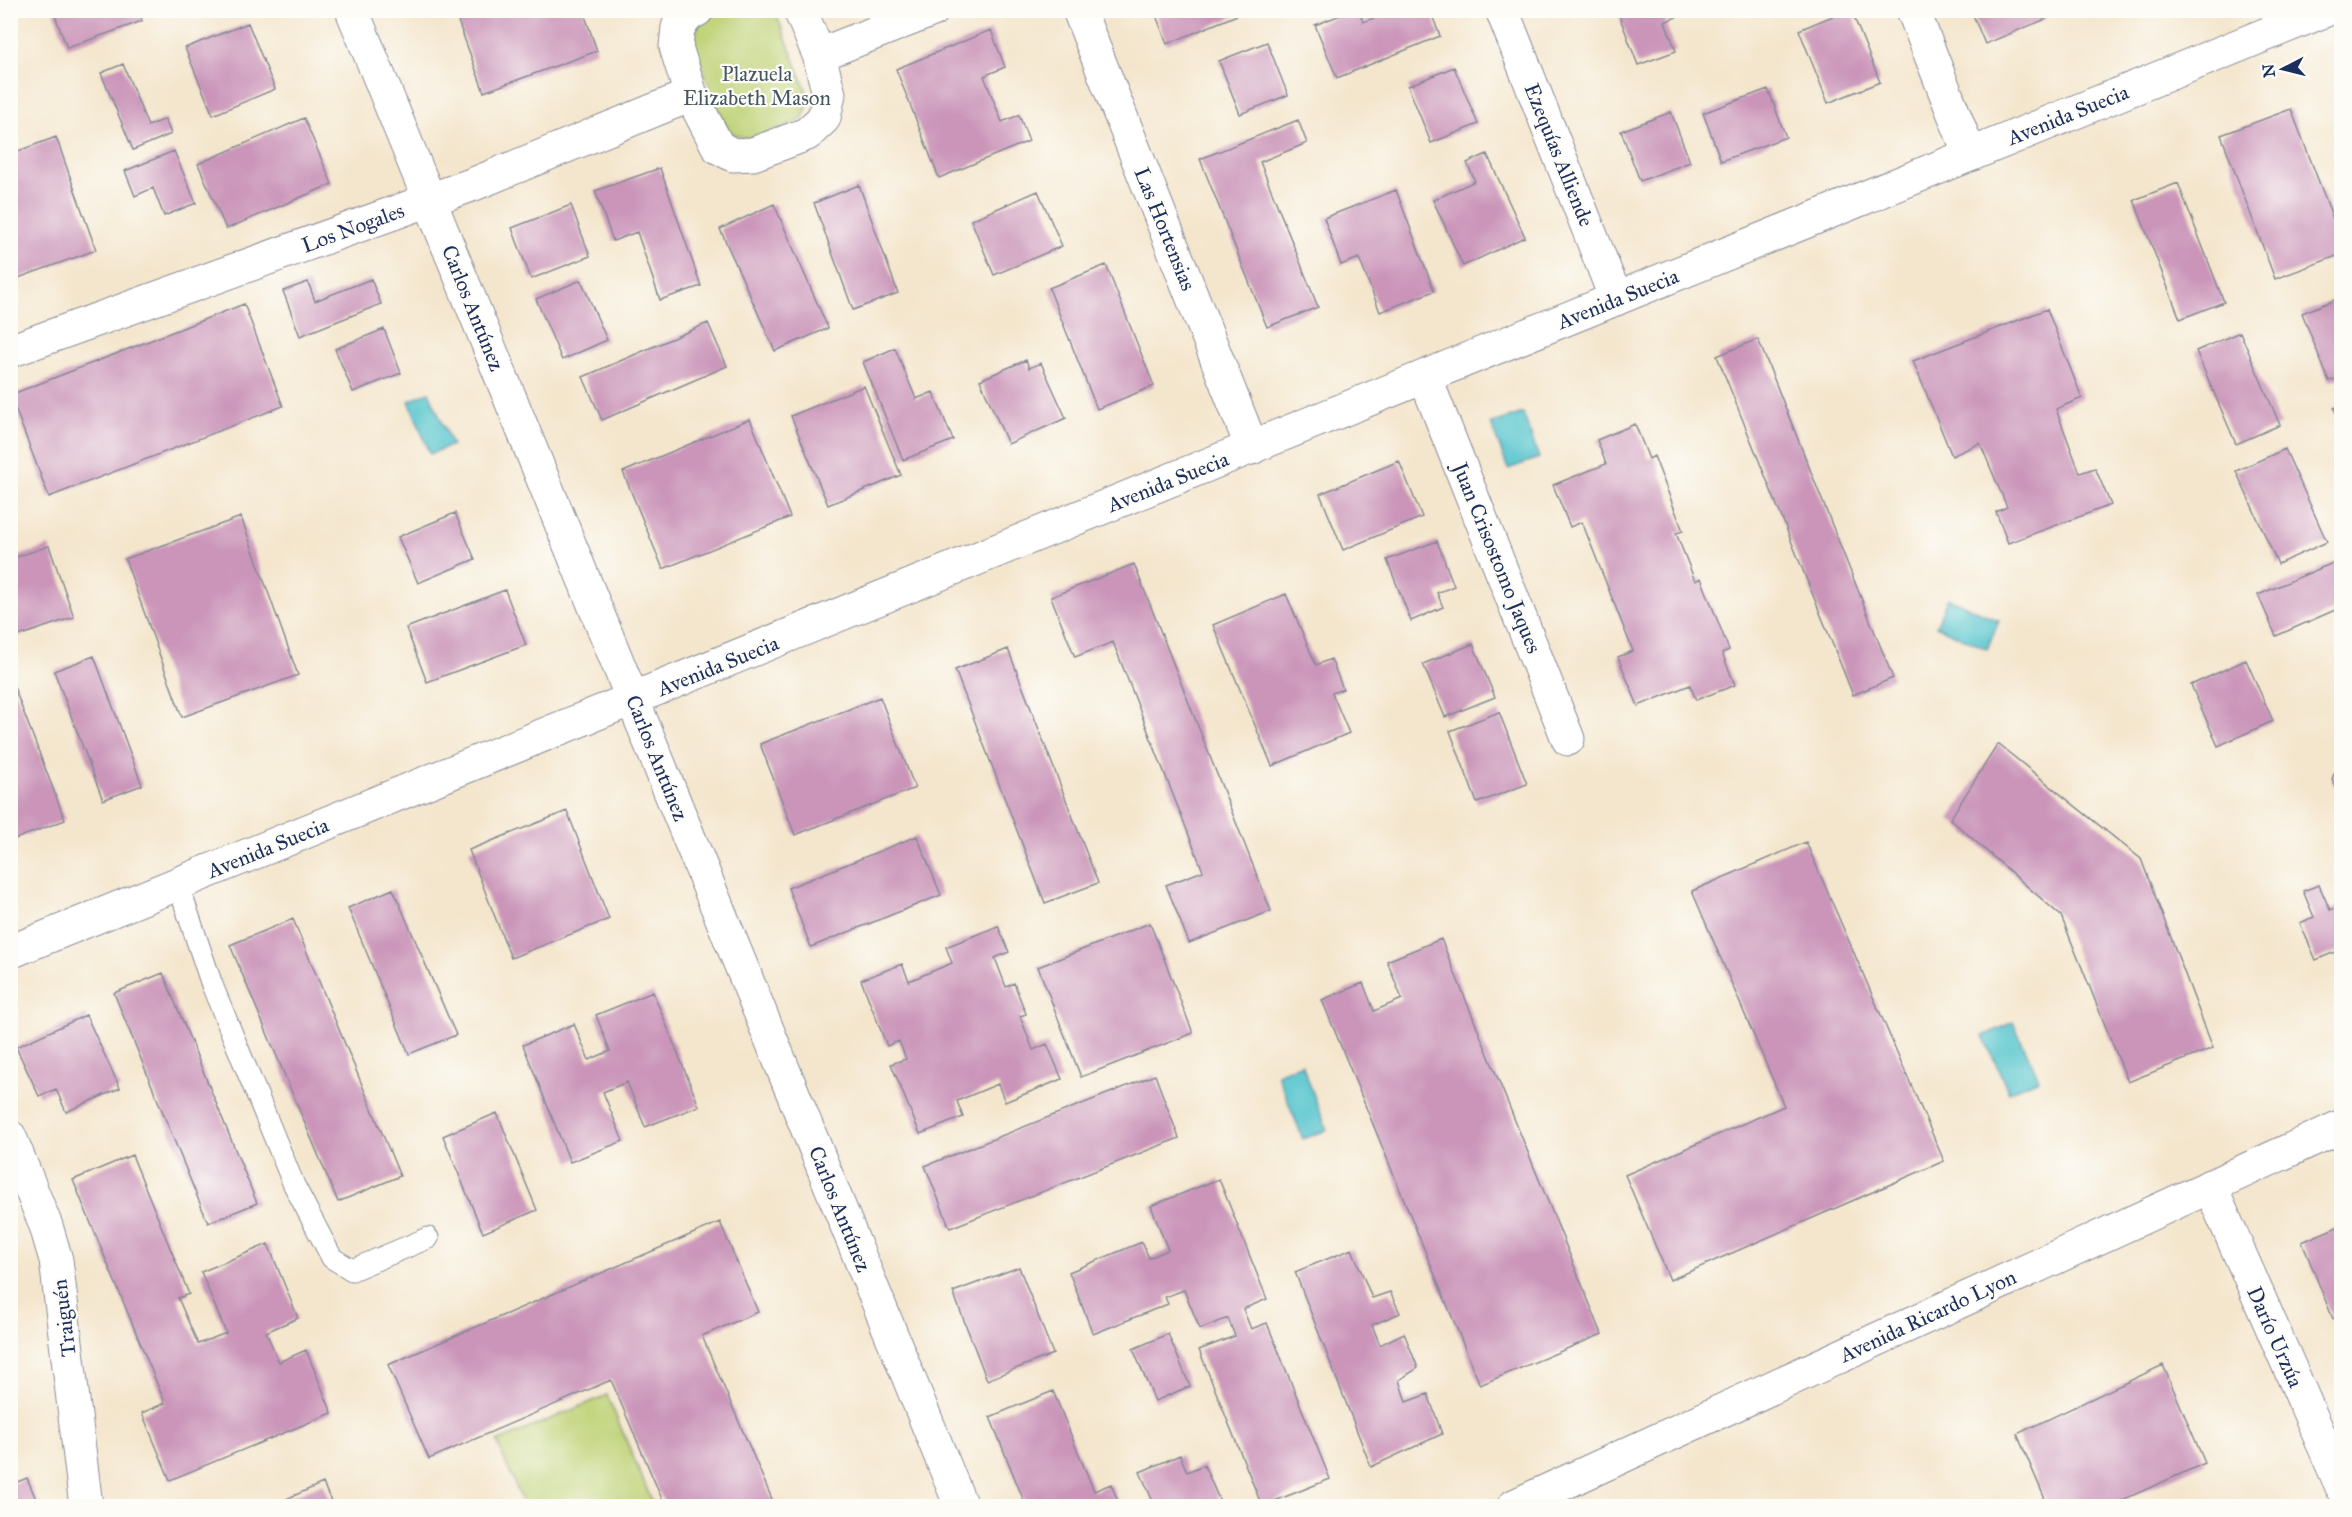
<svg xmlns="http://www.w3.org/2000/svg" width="2352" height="1517" viewBox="0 0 2352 1517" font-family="'IM FELL Great Primer',serif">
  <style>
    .green { fill: #bed174; stroke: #6c8069; stroke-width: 1.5 }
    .water { fill: #59c6ce; stroke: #3a7a96; stroke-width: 1.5 }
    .building { fill: #ca95b9 }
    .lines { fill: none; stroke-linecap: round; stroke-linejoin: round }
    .lane-casing { stroke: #888a96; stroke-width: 23 }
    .street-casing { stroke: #888a96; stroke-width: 35 }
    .secondary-casing { stroke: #888a96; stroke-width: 35 }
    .lane { stroke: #fff; stroke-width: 21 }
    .street { stroke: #fff; stroke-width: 33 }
    .secondary { stroke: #fff; stroke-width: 33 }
    .labels { text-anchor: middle; stroke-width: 4.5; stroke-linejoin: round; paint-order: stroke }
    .park-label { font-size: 21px; fill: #445864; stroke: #fdfcf7 }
    .street-label { font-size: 21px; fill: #1b2f5e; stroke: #fdfcf7 }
  </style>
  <rect width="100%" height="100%" fill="#fdfcf7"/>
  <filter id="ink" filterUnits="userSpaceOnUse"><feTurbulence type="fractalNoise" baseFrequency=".0167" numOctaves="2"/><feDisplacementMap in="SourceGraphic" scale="12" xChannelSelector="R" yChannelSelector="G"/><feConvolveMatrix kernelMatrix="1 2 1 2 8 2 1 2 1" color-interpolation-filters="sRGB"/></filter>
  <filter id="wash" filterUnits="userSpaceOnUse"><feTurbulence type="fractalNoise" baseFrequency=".008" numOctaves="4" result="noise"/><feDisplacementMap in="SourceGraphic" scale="24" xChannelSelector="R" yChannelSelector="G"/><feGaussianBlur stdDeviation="1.35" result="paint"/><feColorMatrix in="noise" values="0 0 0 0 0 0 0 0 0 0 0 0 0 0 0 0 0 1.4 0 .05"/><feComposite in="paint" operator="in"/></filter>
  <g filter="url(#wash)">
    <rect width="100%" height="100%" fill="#f4e6cd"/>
    <!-- green -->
    <path class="green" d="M 723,11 L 775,11 L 810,100 L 802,120 L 750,139 L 735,135 L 724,124 L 694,45 L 696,30 L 703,18 Z
      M 607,1395 L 654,1506 L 524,1506 L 497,1442 Z"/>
    <!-- water -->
    <path class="water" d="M 429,392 L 452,445 L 430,454 L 409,401 Z
      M 1523,413 L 1539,458 L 1508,469 L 1491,424 Z
      M 1948,598 L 1999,621 L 1987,649 L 1936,626 Z
      M 2013,1022 L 2039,1079 L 2009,1092 L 1983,1036 Z
      M 1302,1064 L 1327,1130 L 1303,1139 L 1277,1074 Z"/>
    <g id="blocks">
      <!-- building -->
      <path class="building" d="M 53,10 L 139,10 L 142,21 L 67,48 Z
        M 454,10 L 583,10 L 597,51 L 484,92 Z
        M 1154,10 L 1235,10 L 1237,15 L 1167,44 Z
        M 1353,10 L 1359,10 L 1363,22 L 1388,13 L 1388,10 L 1430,10 L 1440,36 L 1337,78 L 1315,25 Z
        M 1617,10 L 1681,10 L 1683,14 L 1665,22 L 1676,51 L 1638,65 Z
        M 1847,10 L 1851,10 L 1880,82 L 1828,103 L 1799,30 Z
        M 1971,10 L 2043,10 L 2046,19 L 1985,44 Z
        M 248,23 L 275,89 L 213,115 L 185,48 Z
        M 991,30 L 1005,67 L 984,76 L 1002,122 L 1019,115 L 1029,141 L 939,178 L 896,69 Z
        M 1267,42 L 1288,95 L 1240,114 L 1219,61 Z
        M 123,64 L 148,126 L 165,119 L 171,134 L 133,150 L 101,73 Z
        M 1454,67 L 1478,124 L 1431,143 L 1408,86 Z
        M 1768,89 L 1786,137 L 1721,161 L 1703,113 Z
        M 2291,109 L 2342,242 L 2342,254 L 2275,279 L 2221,135 Z
        M 1671,112 L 1690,162 L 1640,181 L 1621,131 Z
        M 304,118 L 332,184 L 226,229 L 198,164 Z
        M 1298,120 L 1307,143 L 1260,162 L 1318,307 L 1267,327 L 1200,159 Z
        M 56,137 L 96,250 L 10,281 L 10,154 Z
        M 174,151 L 196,203 L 164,216 L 153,188 L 135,196 L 125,171 Z
        M 1487,154 L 1525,237 L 1463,266 L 1433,200 L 1475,181 L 1467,163 Z
        M 660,168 L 701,286 L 660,300 L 637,232 L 613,241 L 595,191 Z
        M 2178,183 L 2224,302 L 2180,319 L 2134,200 Z
        M 859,185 L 898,293 L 853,310 L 814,203 Z
        M 1396,190 L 1434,291 L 1380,312 L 1359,258 L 1341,265 L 1324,218 Z
        M 1038,191 L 1062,246 L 994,275 L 971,220 Z
        M 774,204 L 828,328 L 775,351 L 720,229 Z
        M 571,205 L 590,256 L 531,279 L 512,228 Z
        M 1106,265 L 1154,386 L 1097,409 L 1049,288 Z
        M 371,279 L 381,304 L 300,336 L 283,291 L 308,282 L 315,301 Z
        M 581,280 L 607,340 L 562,360 L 536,299 Z
        M 2342,297 L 2342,377 L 2329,381 L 2302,313 Z
        M 244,304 L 283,406 L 49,497 L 10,395 Z
        M 2047,309 L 2082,398 L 2056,409 L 2080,473 L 2095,468 L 2111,505 L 2008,543 L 1996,512 L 2007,507 L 1980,443 L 1952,456 L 1913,361 Z
        M 708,323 L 727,366 L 602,420 L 583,377 Z
        M 384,329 L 401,373 L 353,392 L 335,349 Z
        M 2240,332 L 2280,425 L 2236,444 L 2196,351 Z
        M 1758,339 L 1893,678 L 1853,695 L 1717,356 Z
        M 895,348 L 916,399 L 933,392 L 953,440 L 903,460 L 863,362 Z
        M 1026,360 L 1029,368 L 1041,363 L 1066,418 L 1008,444 L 980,380 Z
        M 864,386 L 901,475 L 828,505 L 791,416 Z
        M 2342,405 L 2342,427 L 2341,427 L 2334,408 Z
        M 750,419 L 790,517 L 663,569 L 623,472 Z
        M 1635,424 L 1649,459 L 1654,456 L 1683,531 L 1676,533 L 1695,581 L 1701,578 L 1729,650 L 1722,653 L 1735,685 L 1696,700 L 1690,685 L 1638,706 L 1618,657 L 1633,651 L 1582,522 L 1570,527 L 1553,485 L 1606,464 L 1597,440 Z
        M 2285,449 L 2327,542 L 2278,564 L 2236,471 Z
        M 1399,461 L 1422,517 L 1343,550 L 1320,494 Z
        M 455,513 L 475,559 L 418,583 L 398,537 Z
        M 241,517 L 298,675 L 182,717 L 125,559 Z
        M 1437,541 L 1454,586 L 1437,593 L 1443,607 L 1411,621 L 1387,560 Z
        M 49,546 L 74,617 L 10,639 L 10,559 Z
        M 2342,559 L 2342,607 L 2276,636 L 2258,595 Z
        M 1134,564 L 1271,911 L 1189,943 L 1166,885 L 1203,871 L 1113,642 L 1075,657 L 1051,597 Z
        M 505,590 L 526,645 L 427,682 L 406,628 Z
        M 1286,594 L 1316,665 L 1331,659 L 1343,689 L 1332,693 L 1349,733 L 1272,766 L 1213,625 Z
        M 1473,644 L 1495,697 L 1445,717 L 1423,664 Z
        M 1008,649 L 1098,883 L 1045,903 L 955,670 Z
        M 94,656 L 142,785 L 103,800 L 54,671 Z
        M 2246,660 L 2273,721 L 2218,746 L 2191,685 Z
        M 14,687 L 65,820 L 10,841 L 10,688 Z
        M 880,697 L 915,788 L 795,835 L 760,744 Z
        M 1499,712 L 1527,784 L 1477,803 L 1450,731 Z
        M 1998,744 L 2141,859 L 2213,1048 L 2128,1082 L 2061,916 L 1950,819 Z
        M 2342,754 L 2342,799 L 2332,779 Z
        M 567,811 L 609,919 L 511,958 L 469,850 Z
        M 917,836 L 941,895 L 811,947 L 788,888 Z
        M 1806,842 L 1944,1161 L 1670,1280 L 1625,1175 L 1784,1106 L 1692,891 Z
        M 2319,885 L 2330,910 L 2342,905 L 2342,949 L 2316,960 L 2300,923 L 2314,917 L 2303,891 Z
        M 393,889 L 456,1035 L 409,1054 L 348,908 Z
        M 293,919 L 400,1176 L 338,1202 L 230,945 Z
        M 1150,923 L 1193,1033 L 1081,1077 L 1038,967 Z
        M 998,926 L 1009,952 L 995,958 L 1006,987 L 1014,983 L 1026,1014 L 1020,1016 L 1033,1050 L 1047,1044 L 1062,1079 L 1005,1102 L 998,1084 L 957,1101 L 963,1117 L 920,1134 L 891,1064 L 906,1059 L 899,1041 L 887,1046 L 861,980 L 902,964 L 909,981 L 952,963 L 946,947 Z
        M 1441,939 L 1602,1334 L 1480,1385 L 1322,1000 L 1363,983 L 1374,1011 L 1402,999 L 1387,961 Z
        M 163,973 L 257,1203 L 208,1223 L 114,993 Z
        M 653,992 L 699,1106 L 645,1127 L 627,1082 L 603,1092 L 623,1141 L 570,1162 L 523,1045 L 574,1024 L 589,1060 L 610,1051 L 596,1015 Z
        M 86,1015 L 120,1088 L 66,1112 L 56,1089 L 39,1096 L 16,1047 Z
        M 1155,1075 L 1179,1138 L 950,1228 L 925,1166 Z
        M 497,1113 L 537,1210 L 483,1233 L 443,1136 Z
        M 132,1155 L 189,1294 L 178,1298 L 198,1344 L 226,1333 L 201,1272 L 268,1244 L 298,1318 L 266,1332 L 279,1362 L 306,1350 L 332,1413 L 170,1480 L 142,1413 L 165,1403 L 73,1180 Z
        M 1219,1179 L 1267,1299 L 1243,1309 L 1251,1329 L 1267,1323 L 1330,1479 L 1262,1506 L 1199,1350 L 1235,1336 L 1228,1318 L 1200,1329 L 1184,1290 L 1165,1297 L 1168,1304 L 1093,1334 L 1069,1272 L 1142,1242 L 1149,1258 L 1168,1250 L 1151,1206 Z
        M 720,1222 L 758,1312 L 702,1336 L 775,1506 L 665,1506 L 611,1380 L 429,1459 L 388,1365 Z
        M 2342,1225 L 2342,1315 L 2333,1319 L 2302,1242 Z
        M 1352,1249 L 1372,1298 L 1390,1292 L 1400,1313 L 1372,1325 L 1380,1345 L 1404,1333 L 1418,1368 L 1399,1380 L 1406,1402 L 1428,1394 L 1442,1434 L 1371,1467 L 1295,1272 Z
        M 1019,1267 L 1053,1354 L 987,1380 L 953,1292 Z
        M 1168,1334 L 1190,1386 L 1155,1401 L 1133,1349 Z
        M 2163,1365 L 2205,1463 L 2109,1506 L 2048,1506 L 2017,1434 Z
        M 1053,1391 L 1094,1491 L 1111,1484 L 1120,1506 L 1026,1506 L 990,1417 Z
        M 1180,1455 L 1187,1472 L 1204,1465 L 1222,1506 L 1155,1506 L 1140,1472 Z
        M 27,1478 L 39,1506 L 10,1506 L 10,1485 Z
        M 323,1483 L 333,1506 L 270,1506 Z"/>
    </g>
  </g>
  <g filter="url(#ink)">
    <use href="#blocks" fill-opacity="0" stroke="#888a96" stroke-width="1.5"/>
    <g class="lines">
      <!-- lane casing -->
      <g class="lane-casing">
        <path id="lane" d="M 178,884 L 212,985 L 294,1185 L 332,1258 L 352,1270 L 428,1238"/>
      </g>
      <!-- street casing -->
      <g class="street-casing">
        <path id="street" d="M 697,10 L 689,14 L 678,27 L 676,47 L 691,95 L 718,147 L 733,155 L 753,154 L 807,134 L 824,118 L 829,94 L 819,55 L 800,10
          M 1079,10 L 1252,448
          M 1502,10 L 1616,299
          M 1913,10 L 1970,155
          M 819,55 L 933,10
          M 10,351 L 474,184 L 691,95
          M 1425,377 L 1568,739
          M 10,1137 L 46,1226 L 56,1260 L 86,1506
          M 2210,1186 L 2342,1487"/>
      </g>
      <!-- secondary casing -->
      <g class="secondary-casing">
        <path id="secondary" d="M 352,10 L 961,1506
          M 10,952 L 2326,10
          M 1514,1506 L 2342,1126"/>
      </g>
      <!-- lane -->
      <use href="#lane" class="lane"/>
      <!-- street -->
      <use href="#street" class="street"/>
      <!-- secondary -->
      <use href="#secondary" class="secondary"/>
    </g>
  </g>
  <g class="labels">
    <!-- park labels -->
    <g class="park-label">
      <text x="757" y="81">Plazuela<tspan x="757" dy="24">Elizabeth Mason</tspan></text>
    </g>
    <!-- street labels -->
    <g class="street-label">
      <text transform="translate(2068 115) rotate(-22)" y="7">Avenida Suecia</text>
      <text transform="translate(1559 155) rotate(68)" y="7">Ezequías Alliende</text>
      <text transform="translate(353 228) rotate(-20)" y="7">Los Nogales</text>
      <text transform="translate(1165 229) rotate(68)" y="7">Las Hortensias</text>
      <text transform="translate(1618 299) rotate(-22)" y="7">Avenida Suecia</text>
      <text transform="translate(473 308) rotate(68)" y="7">Carlos Antúnez</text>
      <text transform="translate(1168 482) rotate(-22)" y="7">Avenida Suecia</text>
      <text transform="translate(1497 558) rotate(68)" y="7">Juan Crisostomo Jaques</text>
      <text transform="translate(718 666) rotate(-22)" y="7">Avenida Suecia</text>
      <text transform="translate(657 758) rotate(68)" y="7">Carlos Antúnez</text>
      <text transform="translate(268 848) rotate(-22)" y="7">Avenida Suecia</text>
      <text transform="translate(840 1209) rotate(68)" y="7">Carlos Antúnez</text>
      <text transform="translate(1928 1316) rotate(-25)" y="7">Avenida Ricardo Lyon</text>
      <text transform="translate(64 1318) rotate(-97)" y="7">Traiguén</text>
      <text transform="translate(2275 1337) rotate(66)" y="7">Darío Urzúa</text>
    </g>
  </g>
  <!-- margin -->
  <rect width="2352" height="1517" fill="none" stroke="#fdfcf7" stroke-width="36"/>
  <!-- north arrow -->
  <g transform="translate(2283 69) rotate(263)" stroke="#fdfcf7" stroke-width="4.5" paint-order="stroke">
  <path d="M0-4.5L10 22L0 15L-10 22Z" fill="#1b2f5e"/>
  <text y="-9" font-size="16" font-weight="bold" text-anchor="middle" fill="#1b2f5e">N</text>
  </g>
</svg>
